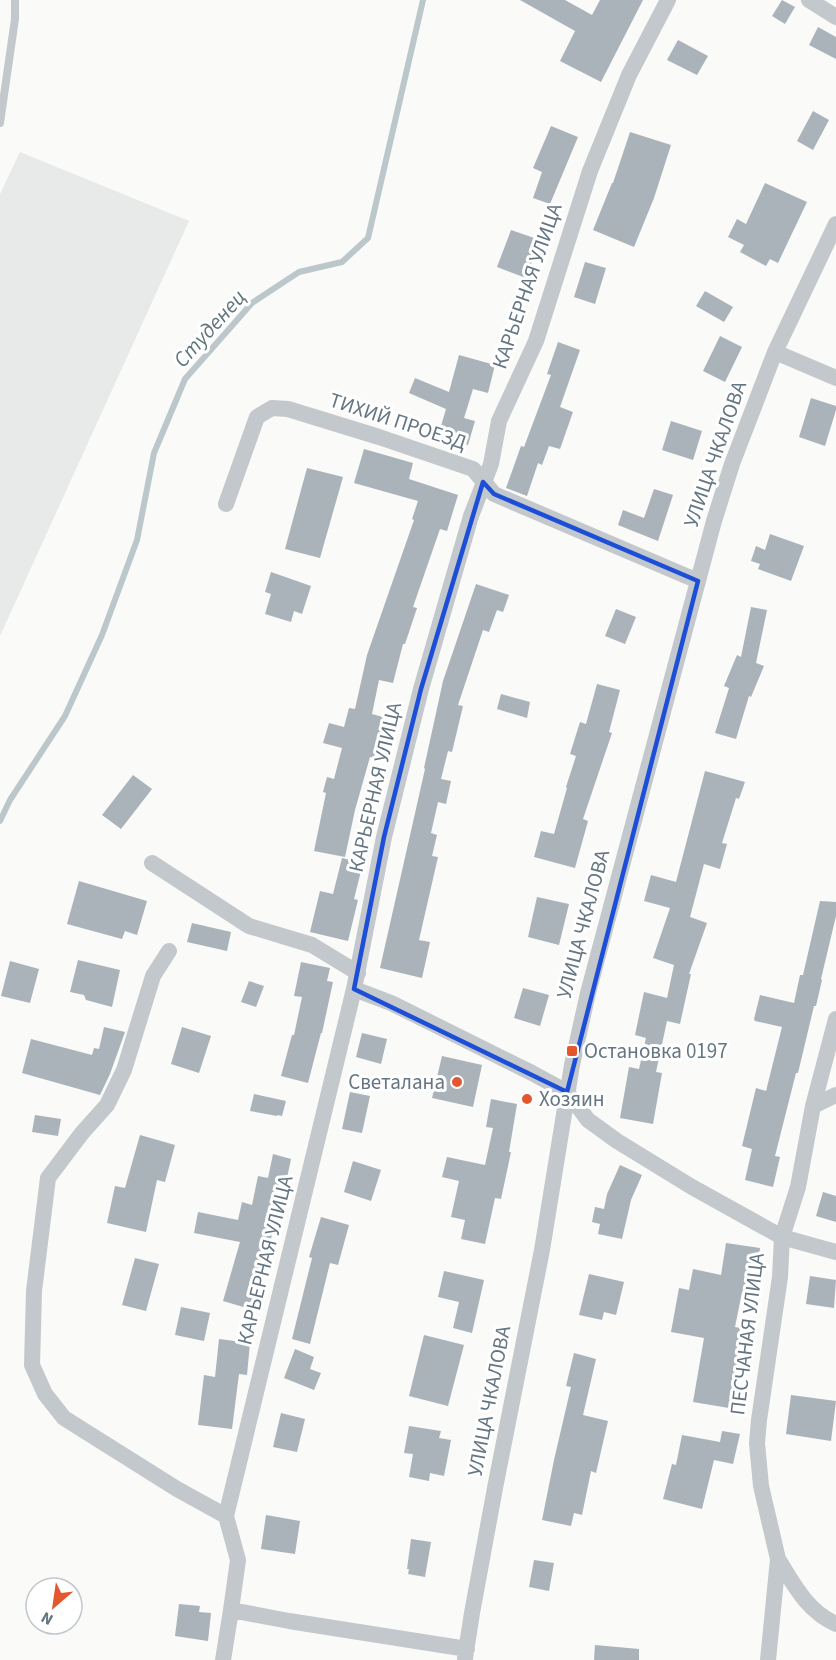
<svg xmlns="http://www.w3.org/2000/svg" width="836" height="1660" viewBox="0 0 836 1660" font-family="'Source Sans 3',sans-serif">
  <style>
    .built { fill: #e8e9e9 }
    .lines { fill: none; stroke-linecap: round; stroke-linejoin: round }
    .stream { stroke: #bbc7cb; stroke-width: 6 }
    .building { fill: #aab3b9 }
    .lane { stroke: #c3c8cc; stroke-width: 8 }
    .street { stroke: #c3c8cc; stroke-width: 16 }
    .marked { fill: none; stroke: #1d4ed8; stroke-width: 4.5; stroke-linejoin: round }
    .poi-dot { fill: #e4572e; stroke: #fff; stroke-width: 2 }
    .labels { text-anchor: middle; stroke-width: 6; stroke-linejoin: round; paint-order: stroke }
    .street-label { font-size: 21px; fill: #657683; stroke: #fff }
    .poi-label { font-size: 21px; fill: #657683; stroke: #fff; text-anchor: start }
    .water-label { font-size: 22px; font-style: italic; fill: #60757c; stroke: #fff }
  </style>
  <rect width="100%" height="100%" fill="#fafaf8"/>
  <!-- built -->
  <path class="built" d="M 20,152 L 189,221 L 0,636 L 0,194 Z"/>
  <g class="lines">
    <!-- stream -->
    <path class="stream" d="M 0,821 L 10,800 L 65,716 L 102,635 L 137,540 L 154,453 L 185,379 L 252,303 L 299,272 L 342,262 L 368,238 L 423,0"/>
  </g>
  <!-- building -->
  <path class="building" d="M 520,0 L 565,0 L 592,15 L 600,0 L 643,0 L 601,82 L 560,61 L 575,31 Z
    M 782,0 L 795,7 L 785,24 L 772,16 Z
    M 818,27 L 836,37 L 836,59 L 809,45 Z
    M 678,40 L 708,56 L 697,75 L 667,60 Z
    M 813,111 L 829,120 L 813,150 L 797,141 Z
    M 551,126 L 578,137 L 550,204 L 533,198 L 542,172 L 533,168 Z
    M 630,132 L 671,145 L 654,198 L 634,247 L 593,230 L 612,183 L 613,183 Z
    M 765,183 L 807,202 L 778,263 L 770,259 L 766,266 L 740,252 L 744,245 L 728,237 L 737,219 L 746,224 Z
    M 511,230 L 540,240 L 526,278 L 497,267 Z
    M 585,262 L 606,268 L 595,304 L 574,297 Z
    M 705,291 L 733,307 L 724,322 L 696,306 Z
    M 720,336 L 742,347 L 725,382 L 703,371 Z
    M 558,342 L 580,350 L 560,407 L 573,412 L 560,449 L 549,446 L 542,465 L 538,463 L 527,496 L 506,488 L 521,446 L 524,447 L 551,375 L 547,374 Z
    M 459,355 L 495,365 L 488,393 L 473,389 L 464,418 L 475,421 L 468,445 L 438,436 L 446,409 L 409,393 L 415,378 L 449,392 Z
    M 811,398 L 836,406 L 836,410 L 825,446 L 799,437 Z
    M 671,421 L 702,431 L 693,460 L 662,450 Z
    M 364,449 L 413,463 L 409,479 L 458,495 L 447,531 L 440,529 L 413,607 L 417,608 L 405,644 L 403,644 L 393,683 L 379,680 L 372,714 L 386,718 L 374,758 L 370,757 L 355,810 L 345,857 L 314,851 L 326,793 L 323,792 L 327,777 L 334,779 L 342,748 L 323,743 L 329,723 L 344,727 L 349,708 L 355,709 L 367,655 L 414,520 L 412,519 L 418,501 L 354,483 Z
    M 307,468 L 343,477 L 320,558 L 285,549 Z
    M 654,489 L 673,495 L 658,541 L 618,525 L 623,510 L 644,518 Z
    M 770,534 L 804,546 L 791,581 L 758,569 L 760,564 L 751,561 L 756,546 L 765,550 Z
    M 271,572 L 311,586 L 302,614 L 294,611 L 291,622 L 265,614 L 271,594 L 265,592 Z
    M 476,584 L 509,595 L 503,612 L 497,610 L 489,632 L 483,630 L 458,705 L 463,706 L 452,752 L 448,751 L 441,779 L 451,781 L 446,804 L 438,802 L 431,833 L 437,835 L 432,856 L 438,857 L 419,940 L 430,942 L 422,978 L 380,968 L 425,769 L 424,768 L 443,681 Z
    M 751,607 L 767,610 L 756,663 L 764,666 L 751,697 L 749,696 L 736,739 L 715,733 L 729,688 L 724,686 L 737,655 L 741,657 Z
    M 616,609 L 636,617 L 625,644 L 605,636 Z
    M 597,684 L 620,690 L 609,732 L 612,733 L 583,819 L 588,821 L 575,868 L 534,857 L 541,831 L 554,834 L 567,788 L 566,787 L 576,756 L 570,754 L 580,722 L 586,724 Z
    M 501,694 L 530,702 L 527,718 L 497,709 Z
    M 705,771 L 745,782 L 739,799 L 736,798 L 722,843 L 727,844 L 720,869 L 704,864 L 690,917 L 707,923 L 689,974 L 691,974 L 680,1024 L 667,1021 L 656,1072 L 662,1073 L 653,1124 L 620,1118 L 629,1067 L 639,1069 L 646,1038 L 635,1035 L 644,992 L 667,998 L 674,965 L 653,958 L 670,908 L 644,901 L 651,875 L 676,882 Z
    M 133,775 L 152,789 L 121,829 L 102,815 Z
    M 342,858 L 363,863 L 354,899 L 358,900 L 348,941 L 310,932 L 320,891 L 333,894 Z
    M 79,881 L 147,901 L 137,935 L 125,931 L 122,939 L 67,924 Z
    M 537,897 L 569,904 L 559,945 L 528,937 Z
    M 820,901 L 836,902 L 836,916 L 821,979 L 822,980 L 816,1006 L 814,1006 L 798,1073 L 796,1073 L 775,1156 L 780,1157 L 773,1187 L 745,1180 L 752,1149 L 742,1146 L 756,1088 L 766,1091 L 782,1027 L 755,1021 L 754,1019 L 760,995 L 794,1003 L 800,975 L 803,975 Z
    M 192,923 L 231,932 L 227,951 L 187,942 Z
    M 78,960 L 120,970 L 112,1007 L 86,1000 L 84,995 L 70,992 Z
    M 10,961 L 39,969 L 30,1003 L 1,996 Z
    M 301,962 L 330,968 L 327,981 L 333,982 L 322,1033 L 321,1033 L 308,1083 L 281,1076 L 292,1035 L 294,1035 L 302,997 L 294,996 Z
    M 249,981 L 264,986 L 256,1007 L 241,1002 Z
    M 523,988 L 549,995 L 540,1026 L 514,1018 Z
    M 104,1027 L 125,1032 L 110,1074 L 100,1095 L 22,1073 L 31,1039 L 92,1055 L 94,1048 L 99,1049 Z
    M 182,1027 L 211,1036 L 199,1073 L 171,1064 Z
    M 362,1033 L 387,1039 L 381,1064 L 356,1057 Z
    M 442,1056 L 482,1065 L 473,1107 L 432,1098 Z
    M 350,1092 L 370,1096 L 362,1133 L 342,1129 Z
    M 254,1094 L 286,1101 L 282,1116 L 277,1115 L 277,1116 L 250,1111 Z
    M 491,1099 L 517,1104 L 509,1152 L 511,1152 L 501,1199 L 495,1198 L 485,1244 L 461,1239 L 465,1220 L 451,1217 L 459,1181 L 442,1177 L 447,1157 L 485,1165 L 493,1128 L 486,1127 Z
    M 35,1115 L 61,1119 L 58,1136 L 32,1132 Z
    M 140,1135 L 175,1145 L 165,1182 L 157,1180 L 146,1232 L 107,1223 L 115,1186 L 125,1188 Z
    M 273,1154 L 291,1159 L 287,1178 L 285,1177 L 272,1235 L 250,1309 L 223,1301 L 240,1242 L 194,1233 L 198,1212 L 238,1220 L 242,1202 L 252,1205 L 258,1176 L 268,1178 Z
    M 353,1161 L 381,1170 L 371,1201 L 344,1192 Z
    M 620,1165 L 642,1175 L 631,1200 L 622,1239 L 598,1234 L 600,1224 L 592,1222 L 595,1207 L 604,1209 L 607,1194 Z
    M 823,1192 L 836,1196 L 836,1222 L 816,1216 Z
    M 321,1217 L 349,1225 L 338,1265 L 330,1263 L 310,1344 L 292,1339 L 312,1258 L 309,1257 Z
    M 726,1243 L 760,1248 L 753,1294 L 742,1292 L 735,1327 L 740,1328 L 736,1355 L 739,1356 L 729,1408 L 693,1402 L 704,1338 L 671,1332 L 679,1288 L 689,1290 L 693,1269 L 721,1275 Z
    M 135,1258 L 159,1264 L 146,1311 L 122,1305 Z
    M 444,1271 L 484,1280 L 472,1333 L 453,1328 L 459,1302 L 438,1297 Z
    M 589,1274 L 624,1282 L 616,1315 L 604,1312 L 602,1320 L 579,1315 Z
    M 810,1276 L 836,1280 L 834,1308 L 806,1304 Z
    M 181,1307 L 210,1313 L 204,1341 L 175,1335 Z
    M 424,1335 L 464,1345 L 448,1406 L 409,1396 Z
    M 219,1339 L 250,1343 L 247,1375 L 239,1374 L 232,1429 L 198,1425 L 204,1375 L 215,1377 Z
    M 295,1349 L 314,1357 L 310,1369 L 321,1373 L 314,1390 L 284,1378 Z
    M 574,1353 L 596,1359 L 583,1415 L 608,1421 L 596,1473 L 591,1471 L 582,1515 L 574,1513 L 571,1526 L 542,1520 L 554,1460 L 571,1387 L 566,1386 Z
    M 791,1395 L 836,1401 L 831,1441 L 786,1434 Z
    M 281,1413 L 305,1419 L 297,1452 L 273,1447 Z
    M 409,1426 L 441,1431 L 439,1438 L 451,1440 L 444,1476 L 430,1473 L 429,1481 L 409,1477 L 413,1454 L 404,1453 Z
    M 722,1431 L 740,1434 L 733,1464 L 714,1460 L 702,1509 L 663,1499 L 672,1464 L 676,1465 L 682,1435 L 720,1442 Z
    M 266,1515 L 300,1521 L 295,1554 L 261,1549 Z
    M 411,1539 L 431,1542 L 425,1577 L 408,1574 L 409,1569 L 407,1569 Z
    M 534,1560 L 554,1563 L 549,1591 L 529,1587 Z
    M 179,1604 L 200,1606 L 199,1612 L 211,1613 L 208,1641 L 175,1636 Z
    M 595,1645 L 639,1649 L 639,1660 L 594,1660 Z"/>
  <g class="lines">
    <!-- lane -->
    <path class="lane" d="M 0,123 L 15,19 L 15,0"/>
    <!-- street -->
    <path class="street" d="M 809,0 L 836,17
      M 775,352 L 836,378
      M 226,504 L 257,417 L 272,408 L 288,409 L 379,437 L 473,469 L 494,494 L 698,581
      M 152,863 L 249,926 L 312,945 L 358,973
      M 169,951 L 153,976 L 124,1070 L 107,1105 L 82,1133 L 48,1178 L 34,1291 L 32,1365 L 45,1394 L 64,1418 L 177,1489 L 226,1516
      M 354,989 L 391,1003 L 532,1073 L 567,1092 L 588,1120 L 617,1141 L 692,1187 L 782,1237 L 836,1252
      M 813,1106 L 836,1095
      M 778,1559 C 794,1585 807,1611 836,1624
      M 467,1649 L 289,1621 L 231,1610 L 238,1560 L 226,1516 L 354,989 L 384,837 L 421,689 L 471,516 L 491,464 L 499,421 L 536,341 L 590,171 L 629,75 L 668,0
      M 465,1658 L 472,1613 L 495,1488 L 542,1250 L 572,1065 L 588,993 L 714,521 L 732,464 L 775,352 L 836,224
      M 223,1660 L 231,1610
      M 768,1660 L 778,1559 L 761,1486 L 757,1443 L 759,1420 L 780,1277 L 782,1237 L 798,1187 L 813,1106 L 836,1019"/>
  </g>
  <!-- marked area -->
  <path class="marked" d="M 483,482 L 494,494 L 698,581 L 567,1092 L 354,989 L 384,837 L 421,689 Z"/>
  <!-- markers -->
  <g class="poi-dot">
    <rect x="566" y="1045" width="12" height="12" rx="3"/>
    <circle cx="457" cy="1082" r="6"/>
    <circle cx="527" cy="1099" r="6"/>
  </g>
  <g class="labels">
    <!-- street labels -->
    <g class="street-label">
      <text transform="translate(527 286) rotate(-71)" y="7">КАРЬЕРНАЯ УЛИЦА</text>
      <text transform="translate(398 421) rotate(18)" y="7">ТИХИЙ ПРОЕЗД</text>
      <text transform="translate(715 454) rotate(-71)" y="7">УЛИЦА ЧКАЛОВА</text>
      <text transform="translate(375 787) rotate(-77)" y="7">КАРЬЕРНАЯ УЛИЦА</text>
      <text transform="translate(583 924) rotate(-75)" y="7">УЛИЦА ЧКАЛОВА</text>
      <text transform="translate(265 1260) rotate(-76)" y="7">КАРЬЕРНАЯ УЛИЦА</text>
      <text transform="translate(747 1334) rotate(-83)" y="7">ПЕСЧАНАЯ УЛИЦА</text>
      <text transform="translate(489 1401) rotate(-79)" y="7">УЛИЦА ЧКАЛОВА</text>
    </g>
    <!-- poi labels -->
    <g class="poi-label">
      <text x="584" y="1058">Остановка 0197</text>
      <text x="445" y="1089" text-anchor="end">Светалана</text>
      <text x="539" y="1106">Хозяин</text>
    </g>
    <!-- water labels -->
    <g class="water-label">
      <text transform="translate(209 328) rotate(-48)" y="8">Студенец</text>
    </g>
  </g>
  <!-- north arrow -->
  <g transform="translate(54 1606) rotate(209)"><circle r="28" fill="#ffffff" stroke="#c1c8cd" stroke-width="1.5"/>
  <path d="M0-4.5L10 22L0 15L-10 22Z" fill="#e4572e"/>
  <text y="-9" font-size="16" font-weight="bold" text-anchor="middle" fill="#657683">N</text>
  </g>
</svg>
